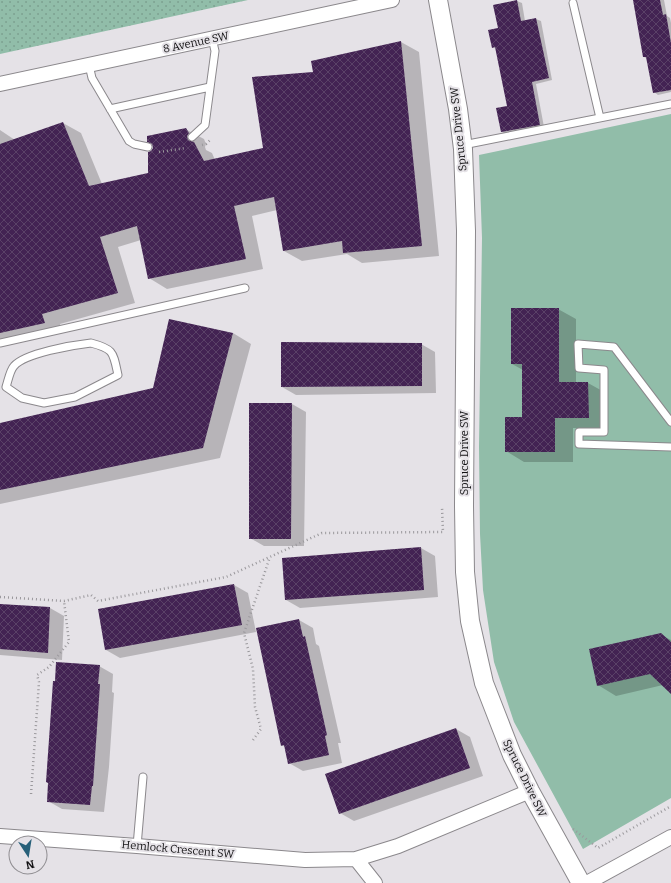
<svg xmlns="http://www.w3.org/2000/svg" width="671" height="883" viewBox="0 0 671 883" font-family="Bitter,serif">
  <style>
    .grass { fill: url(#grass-dots) }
    .green { fill: #91bda9 }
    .shadow { fill: #0003 }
    .building { fill: url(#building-cross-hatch) }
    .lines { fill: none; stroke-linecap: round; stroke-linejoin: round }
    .service-casing { stroke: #8b888c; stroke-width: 9 }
    .minor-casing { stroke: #8b888c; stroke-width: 16 }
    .tertiary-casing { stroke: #8b888c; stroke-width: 20 }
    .path { stroke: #9a989c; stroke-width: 2.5; stroke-dasharray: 1 3; stroke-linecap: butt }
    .service { stroke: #fff; stroke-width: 7 }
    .minor { stroke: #fff; stroke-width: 14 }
    .tertiary { stroke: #fff; stroke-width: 18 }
    .labels { text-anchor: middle; stroke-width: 4; stroke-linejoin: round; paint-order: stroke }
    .street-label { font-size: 11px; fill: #111012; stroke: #e5e2e7 }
  </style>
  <defs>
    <pattern id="grass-dots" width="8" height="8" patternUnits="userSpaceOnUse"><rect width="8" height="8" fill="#91bda9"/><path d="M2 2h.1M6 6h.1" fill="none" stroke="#7ca190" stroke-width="1.8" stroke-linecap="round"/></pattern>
    <pattern id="building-cross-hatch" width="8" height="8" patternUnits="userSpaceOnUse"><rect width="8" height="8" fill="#432353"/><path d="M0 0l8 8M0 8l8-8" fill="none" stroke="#5a4167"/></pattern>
  </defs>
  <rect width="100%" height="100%" fill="#e5e2e7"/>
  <!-- grass -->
  <path class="grass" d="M 0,0 L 248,0 L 0,54 Z"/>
  <!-- green -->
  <path class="green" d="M 671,114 L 671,798 L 583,849 L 514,722 L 494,662 L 483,590 L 480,534 L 479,447 L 482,238 L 479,155 Z"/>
  <!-- shadow -->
  <path class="shadow" d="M 634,0 L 664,0 L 667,16 L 670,18 L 671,23 L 671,92 L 658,95 L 654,92 L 648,59 L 644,57 Z
    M 517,1 L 522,3 L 525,21 L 536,19 L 541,21 L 552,80 L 536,84 L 544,127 L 506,134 L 502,132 L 508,107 L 497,50 L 493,47 L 499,28 L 494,5 Z
    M 401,42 L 419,52 L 439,256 L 362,263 L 347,254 L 302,261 L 284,251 L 277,210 L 252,216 L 263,269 L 167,289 L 149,278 L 141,240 L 118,247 L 135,303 L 60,324 L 62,333 L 0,347 L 0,130 L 15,140 L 63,123 L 81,133 L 102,184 L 149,174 L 185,129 L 204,139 L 206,144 L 205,147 L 206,150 L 212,153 L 215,160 L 264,149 L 314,73 Z
    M 558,309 L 576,319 L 576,383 L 588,383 L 606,393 L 606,428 L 573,428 L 573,462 L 524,462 L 506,451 L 523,418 L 523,370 L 512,364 Z
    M 233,333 L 251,344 L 220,458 L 0,504 L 0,424 L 153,389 Z
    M 421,344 L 435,352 L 436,393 L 296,395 L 282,387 Z
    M 292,404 L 306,412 L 304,546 L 264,546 L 250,538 Z
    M 421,548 L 435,556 L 438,597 L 300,608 L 286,600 Z
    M 234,585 L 248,593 L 256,632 L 120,658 L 106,650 Z
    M 0,605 L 50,608 L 64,616 L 62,660 L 0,655 Z
    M 299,620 L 313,628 L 316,644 L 319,646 L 341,743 L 338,743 L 342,763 L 303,771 L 289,763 L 285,747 L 282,745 Z
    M 661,635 L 671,640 L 671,693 L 663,685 L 616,696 L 598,685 Z
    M 99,666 L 113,674 L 112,692 L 114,693 L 109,767 L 104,812 L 62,809 L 48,801 Z
    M 456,729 L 470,737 L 483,776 L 354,821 L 340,813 Z"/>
  <!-- building -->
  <path class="building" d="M 517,0 L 521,21 L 536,18 L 549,78 L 532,82 L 540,125 L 501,132 L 496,108 L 507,106 L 495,47 L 492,48 L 488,30 L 498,28 L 493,5 Z
    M 633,0 L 660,0 L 663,15 L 666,14 L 671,43 L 671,90 L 653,93 L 646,57 L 643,57 Z
    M 401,41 L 422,246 L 343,253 L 342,241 L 283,251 L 274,197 L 234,206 L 246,259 L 148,279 L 137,226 L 100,237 L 118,293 L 42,314 L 45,323 L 0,333 L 0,144 L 63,122 L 89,186 L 148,173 L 148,152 L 151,151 L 153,148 L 152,144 L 147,142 L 147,136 L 186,128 L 189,133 L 187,136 L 188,140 L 194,142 L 204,161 L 263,148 L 252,77 L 313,72 L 311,61 Z
    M 511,308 L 559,308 L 559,382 L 588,382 L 589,418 L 555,418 L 555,452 L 505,452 L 505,417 L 522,417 L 522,364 L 511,364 Z
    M 169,319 L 233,333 L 203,448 L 0,490 L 0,423 L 153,388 Z
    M 281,342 L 422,343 L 422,386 L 281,387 Z
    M 249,403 L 292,403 L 291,539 L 249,539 Z
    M 421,547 L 424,590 L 285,600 L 282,558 Z
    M 234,584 L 242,625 L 105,650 L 98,609 Z
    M 0,604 L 50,607 L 48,653 L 0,649 Z
    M 299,619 L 303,637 L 305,636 L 327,735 L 325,736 L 329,755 L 288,764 L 284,745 L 281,746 L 256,628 Z
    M 661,633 L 671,642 L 671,694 L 650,674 L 597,686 L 589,649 Z
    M 56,662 L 100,665 L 98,684 L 100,684 L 93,786 L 92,786 L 90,805 L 47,802 L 48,783 L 46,782 L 50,725 L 53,681 L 55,681 Z
    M 456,728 L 470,768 L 339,814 L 325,774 Z"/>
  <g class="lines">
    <!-- service casing -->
    <g class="service-casing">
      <path id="service" d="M 573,3 L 600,118
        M 89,65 L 92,78 L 129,141 L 134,144 L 148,147
        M 110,109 L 210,87
        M 192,137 L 205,125 L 215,51 L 212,38
        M 463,145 L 671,104
        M 0,343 L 245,288
        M 91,343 C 114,349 113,352 118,375 L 75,397 L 44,403 L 22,398 L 6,387 C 8,381 10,370 14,366 C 25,353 73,345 91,343 Z
        M 671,422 L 614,347 L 578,344 L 579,368 L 604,370 L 604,432 L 579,432 L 579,444 L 671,447
        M 137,846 L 143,777"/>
    </g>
    <!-- minor casing -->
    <g class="minor-casing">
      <path id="minor" d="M 0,84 L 392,0
        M 0,836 L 137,846 L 305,860 L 356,859 L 398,846 L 530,791
        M 356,859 L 375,883
        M 587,883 L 671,837"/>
    </g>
    <!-- tertiary casing -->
    <g class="tertiary-casing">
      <path id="tertiary" d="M 438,0 L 458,109 L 463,149 L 466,231 L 464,506 L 465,572 L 470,621 L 484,683 L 512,755 L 530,791 L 581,883"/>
    </g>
    <!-- path -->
    <path class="path" d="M 202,145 L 206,144 L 211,139
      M 159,152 L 186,148
      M 0,597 L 64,601 L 91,595 L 98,601 L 226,577 L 322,533 L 443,532 L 442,507
      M 253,740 L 261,729 L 255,707 L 253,669 L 244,633 L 270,557
      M 31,794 L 39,682 L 37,675 L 49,667 L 69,642 L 64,601
      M 573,829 L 598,848 L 671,806"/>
    <!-- service -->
    <use href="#service" class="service"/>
    <!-- minor -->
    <use href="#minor" class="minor"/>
    <!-- tertiary -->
    <use href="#tertiary" class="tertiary"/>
  </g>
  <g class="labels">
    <!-- street labels -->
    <g class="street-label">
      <text transform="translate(196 42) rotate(-12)" y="4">8 Avenue SW</text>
      <text transform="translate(458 129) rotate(-96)" y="4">Spruce Drive SW</text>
      <text transform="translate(464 453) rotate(-90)" y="4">Spruce Drive SW</text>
      <text transform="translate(525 778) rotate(64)" y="4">Spruce Drive SW</text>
      <text transform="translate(178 849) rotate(5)" y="4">Hemlock Crescent SW</text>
    </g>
  </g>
  <!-- north arrow -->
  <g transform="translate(28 855) rotate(168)"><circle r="19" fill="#e5e2e7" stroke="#908e92"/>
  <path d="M0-3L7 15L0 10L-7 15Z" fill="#276079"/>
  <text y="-6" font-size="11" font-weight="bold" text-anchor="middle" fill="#111012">N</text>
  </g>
</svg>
